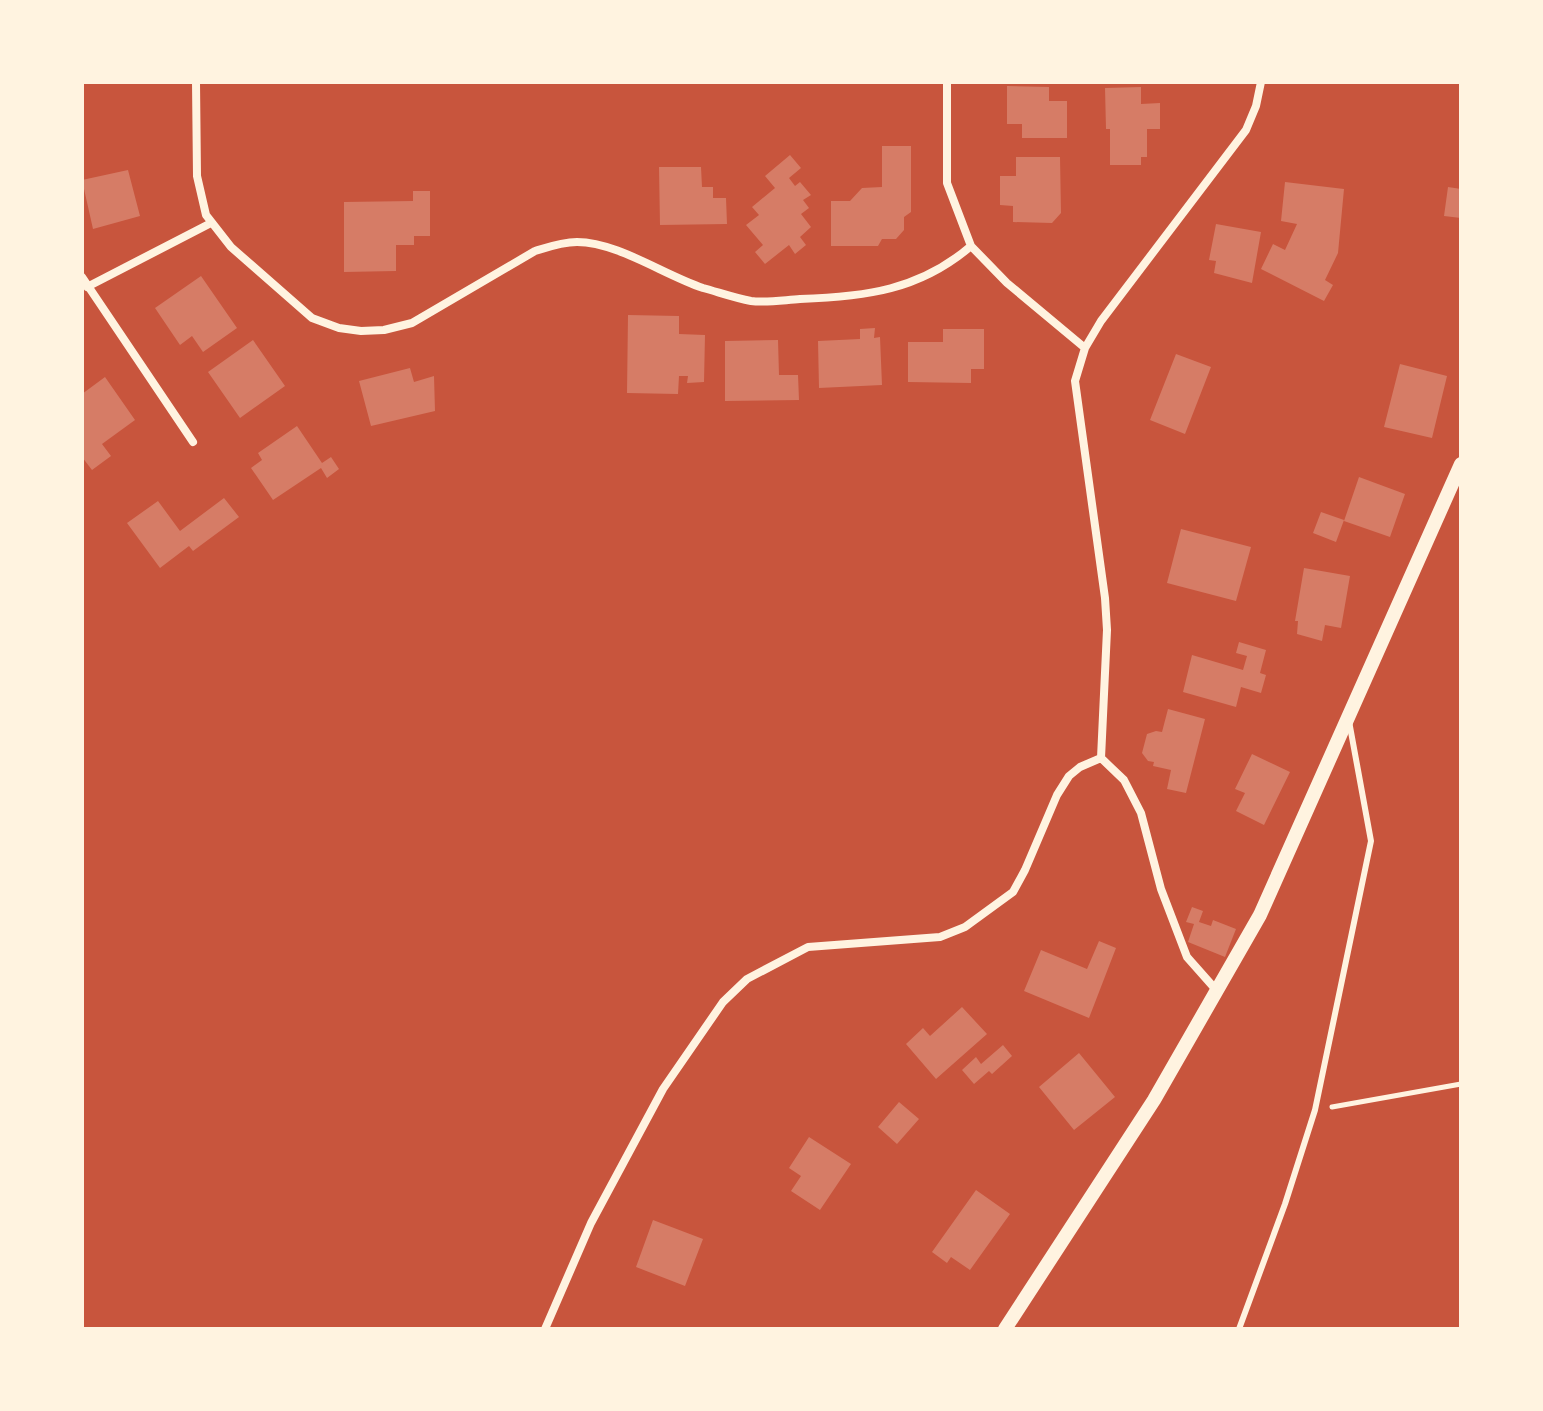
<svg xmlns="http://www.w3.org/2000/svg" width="1543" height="1411" viewBox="0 0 1543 1411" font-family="'Exo 2',sans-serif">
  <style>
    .building { fill: #d67c66 }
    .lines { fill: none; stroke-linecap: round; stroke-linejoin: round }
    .path { stroke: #fff3e0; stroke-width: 5 }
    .service { stroke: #fff3e0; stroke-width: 6 }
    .minor { stroke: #fff3e0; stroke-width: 8 }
    .tertiary { stroke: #fff3e0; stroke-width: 14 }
  </style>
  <rect width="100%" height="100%" fill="#c8553d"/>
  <!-- building -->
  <path class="building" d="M 1007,86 L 1049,87 L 1049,101 L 1067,101 L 1067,138 L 1022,138 L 1022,124 L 1007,124 Z
    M 1141,87 L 1141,104 L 1160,103 L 1160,129 L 1147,129 L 1147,157 L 1141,157 L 1141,165 L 1110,165 L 1110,129 L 1106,129 L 1105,88 Z
    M 882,146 L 911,146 L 911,212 L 904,217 L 904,230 L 896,239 L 882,239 L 878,246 L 831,246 L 831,201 L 850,201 L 862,188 L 882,187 Z
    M 790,155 L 801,168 L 789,178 L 795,186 L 800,182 L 811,195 L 803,200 L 809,208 L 801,214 L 811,227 L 800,237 L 806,245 L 795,254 L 789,245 L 765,264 L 755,252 L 763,245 L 746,225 L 759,215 L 752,207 L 775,188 L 765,176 Z
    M 1016,157 L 1060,157 L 1061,213 L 1052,223 L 1013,222 L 1013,206 L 1000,205 L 1000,176 L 1016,176 Z
    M 659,167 L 701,167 L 702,187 L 713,187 L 713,198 L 726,198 L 727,224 L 660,225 Z
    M 128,170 L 140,216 L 93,229 L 82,180 Z
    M 1285,182 L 1344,189 L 1338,253 L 1325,280 L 1333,285 L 1324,301 L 1261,269 L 1273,244 L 1285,250 L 1297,224 L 1281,221 Z
    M 1448,187 L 1461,189 L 1461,218 L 1444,216 Z
    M 413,191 L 430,191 L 430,236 L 414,236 L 414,245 L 396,245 L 396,271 L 344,272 L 344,202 L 413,201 Z
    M 1216,224 L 1261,232 L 1252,283 L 1214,273 L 1216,261 L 1209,260 Z
    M 201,276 L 237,328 L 203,352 L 192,336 L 180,345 L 155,308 Z
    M 628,315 L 679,316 L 679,334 L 705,335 L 704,382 L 687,383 L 688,376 L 679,376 L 678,394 L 627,393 Z
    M 875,328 L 874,338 L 880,337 L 882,385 L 819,388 L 818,341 L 860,339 L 860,329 Z
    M 943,329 L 984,329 L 984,369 L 971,369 L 971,383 L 908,382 L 908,342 L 943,342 Z
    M 253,340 L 285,386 L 240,418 L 208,372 Z
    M 778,340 L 779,375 L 798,375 L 799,400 L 725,401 L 725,341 Z
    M 1176,354 L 1211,367 L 1185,434 L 1150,420 Z
    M 1400,364 L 1447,376 L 1432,438 L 1384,427 Z
    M 410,368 L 414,382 L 434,376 L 435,411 L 371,426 L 359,381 Z
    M 105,377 L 135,420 L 102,444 L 111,456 L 92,470 L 82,457 L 82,394 Z
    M 297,426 L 322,463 L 331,457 L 339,469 L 327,478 L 321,468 L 273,500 L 251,468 L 262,460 L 258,453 Z
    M 1359,477 L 1405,494 L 1390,537 L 1344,521 Z
    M 224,498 L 239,517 L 193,551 L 189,546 L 160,568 L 127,523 L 158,501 L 180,531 Z
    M 1321,512 L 1344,520 L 1336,542 L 1313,533 Z
    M 1181,529 L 1251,547 L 1236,601 L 1167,583 Z
    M 1304,568 L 1350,576 L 1341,628 L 1325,625 L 1322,641 L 1297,634 L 1298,621 L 1295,621 Z
    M 1239,642 L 1266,650 L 1260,673 L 1266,675 L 1261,693 L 1241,687 L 1236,707 L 1183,692 L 1192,655 L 1243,670 L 1247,656 L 1236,653 Z
    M 1168,709 L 1205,719 L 1186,793 L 1167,789 L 1171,770 L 1153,766 L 1154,762 L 1148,761 L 1142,753 L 1147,734 L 1156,731 L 1162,732 Z
    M 1252,754 L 1290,772 L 1264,825 L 1236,811 L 1245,793 L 1235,789 Z
    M 1192,907 L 1203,911 L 1199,922 L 1211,926 L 1213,920 L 1236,929 L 1225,957 L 1188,942 L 1194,924 L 1186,922 Z
    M 1099,941 L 1116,948 L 1089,1018 L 1024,991 L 1041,950 L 1087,969 Z
    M 962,1007 L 987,1034 L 936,1079 L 906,1044 L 923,1028 L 930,1036 Z
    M 1003,1045 L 1012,1056 L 992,1074 L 989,1071 L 974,1084 L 962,1070 L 976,1057 L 981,1064 Z
    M 1079,1053 L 1115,1097 L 1074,1130 L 1039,1087 Z
    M 899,1102 L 919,1119 L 897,1144 L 878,1127 Z
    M 809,1137 L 851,1164 L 820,1210 L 791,1191 L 801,1176 L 789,1168 Z
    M 976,1190 L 1010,1214 L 970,1270 L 951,1257 L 947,1263 L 932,1252 Z
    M 653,1220 L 703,1239 L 685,1286 L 636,1267 Z"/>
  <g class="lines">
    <!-- path -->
    <path class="path" d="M 1332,1107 L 1461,1084"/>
    <!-- service -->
    <path class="service" d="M 1239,1329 L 1285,1204 L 1315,1110 L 1371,841 L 1349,721"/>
    <!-- minor -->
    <path class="minor" d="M 196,82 L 197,176 L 206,215 L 231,247 L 312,318 L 339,328 L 361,331 L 384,330 L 412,323 L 535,251 C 548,247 562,242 577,242 C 617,242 664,275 703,288 C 718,292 735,298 751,301 C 766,303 784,300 800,299 C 865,297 920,290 971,246
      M 947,82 L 947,183 L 971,246 L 1007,283 L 1085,348
      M 82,277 L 193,442
      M 87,287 L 211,223
      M 1218,992 L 1187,957 L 1161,889 L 1141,813 L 1124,780 L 1101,758 L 1107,630 L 1105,598 L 1075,381 L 1085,348 L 1101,321 L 1246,130 L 1256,106 L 1261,82
      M 545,1329 L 591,1223 L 663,1089 L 723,1002 L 747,979 L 808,947 L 940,937 L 965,927 L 1013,892 L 1025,870 L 1057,795 L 1069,776 L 1080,767 L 1101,758"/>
    <!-- tertiary -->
    <path class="tertiary" d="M 1005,1329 L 1154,1100 L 1260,915 L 1461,464"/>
  </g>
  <!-- border -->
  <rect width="1543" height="1411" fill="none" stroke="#fff3e0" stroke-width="168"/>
</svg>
